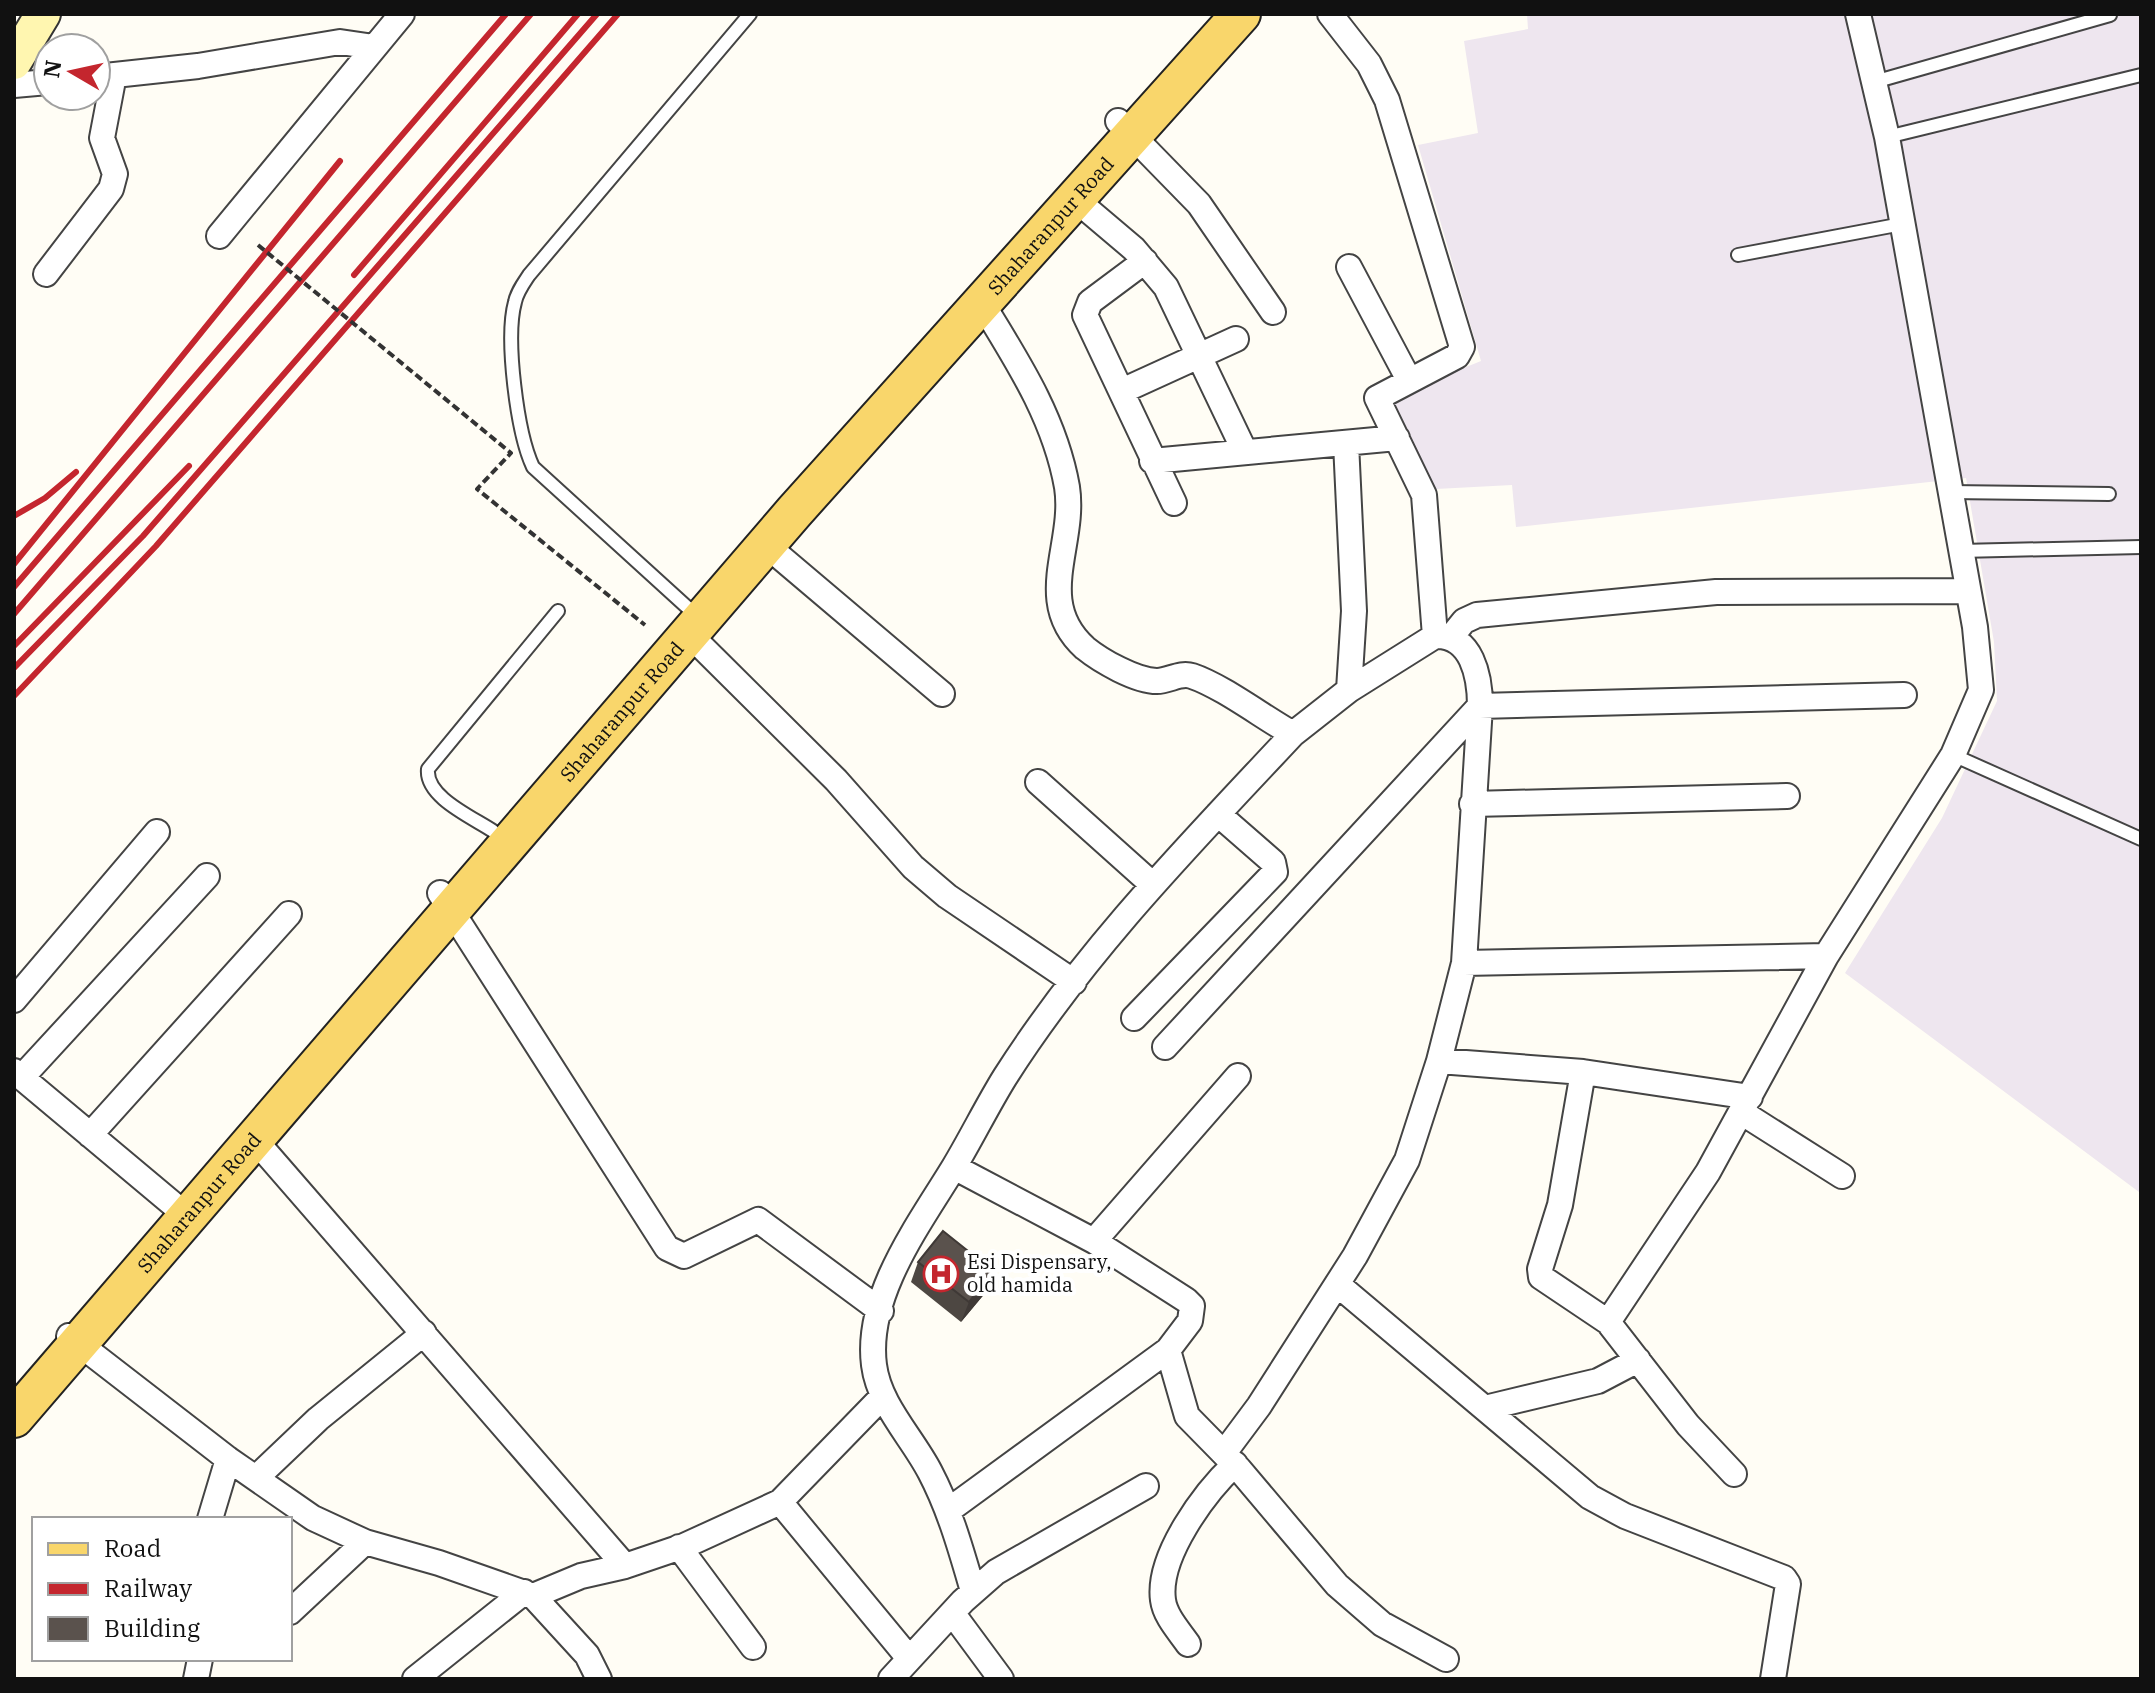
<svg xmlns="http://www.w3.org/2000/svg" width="2155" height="1693" viewBox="0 0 2155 1693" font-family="'IBM Plex Serif',serif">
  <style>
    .industrial { fill: #eee6ef }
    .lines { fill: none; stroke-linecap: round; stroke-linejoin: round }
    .service-casing { stroke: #444; stroke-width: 16 }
    .minor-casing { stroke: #444; stroke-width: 28 }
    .secondary-casing { stroke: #333; stroke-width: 38 }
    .primary-casing { stroke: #222; stroke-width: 42 }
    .service { stroke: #fff; stroke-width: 12 }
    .minor { stroke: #fff; stroke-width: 24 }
    .secondary { stroke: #fff6b0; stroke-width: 34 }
    .primary { stroke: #f9d66b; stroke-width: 38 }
    .rail { stroke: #c4262e; stroke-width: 6 }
    .path-bridge { stroke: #333; stroke-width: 4; stroke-dasharray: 8 4; stroke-linecap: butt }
    .wall { fill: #4d4742 }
    .shaded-wall { fill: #3f3936 }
    .building { fill: #5a524d; stroke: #3f3936; stroke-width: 2 }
    .labels { text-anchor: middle; stroke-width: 8; stroke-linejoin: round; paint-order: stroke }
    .street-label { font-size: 20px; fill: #111; stroke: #fff }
    .poi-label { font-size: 20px; fill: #111; stroke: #fff; text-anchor: start }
  </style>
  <rect width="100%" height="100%" fill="#fffdf5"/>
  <!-- industrial -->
  <path class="industrial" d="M 1527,14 L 2141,14 L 2139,1192 L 1845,973 L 1942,818 L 1997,701 L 1994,642 L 1966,478 L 1516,527 L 1512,485 L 1436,489 L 1387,399 L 1481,361 L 1418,145 L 1478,133 L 1464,41 L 1528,29 Z"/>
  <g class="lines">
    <!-- service casing -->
    <g class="service-casing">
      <path id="service" d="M 1874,82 L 2110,15
        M 1887,137 L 2141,75
        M 1738,255 L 1902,224
        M 1949,492 L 2109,494
        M 1960,551 L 2141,547
        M 699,618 L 533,467 C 517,433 505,338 515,302 C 517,292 523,284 529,275 L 750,14
        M 1953,755 L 2141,839
        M 493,831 C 472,817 425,797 428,769 L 558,611"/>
    </g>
    <!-- minor casing -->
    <g class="minor-casing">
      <path id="minor" d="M 1330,14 L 1369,64 L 1387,100 L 1462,347 L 1457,356 L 1377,398 L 1424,495 L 1435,636
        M 96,77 L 198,66 L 340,42 L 374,47
        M 14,85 L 48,82
        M 1118,121 L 1199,204 L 1273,312
        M 1075,199 L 1134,249 L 1166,287 L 1245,452
        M 219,236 L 402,14
        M 1145,261 L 1090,302 L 1085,315 L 1174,503
        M 1349,267 L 1409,380
        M 46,274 L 111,189 L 115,174 L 102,138 L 114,75
        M 983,305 C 1018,362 1055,419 1067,487 C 1076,545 1033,601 1085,648 C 1101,661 1136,681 1157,681 C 1169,681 1180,672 1192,676 C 1222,686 1264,718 1293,734
        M 1122,391 L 1236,339
        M 1346,443 L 1354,611 L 1349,690
        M 1152,461 L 1397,438
        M 766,545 L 942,694
        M 689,634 L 836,780 L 913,867 L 947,896 L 1074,982
        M 1451,637 L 1464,621 L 1477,615 L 1716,592 L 1966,591
        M 1038,782 L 1153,885
        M 1472,804 L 1787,796
        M 440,893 L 667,1248 L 684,1256 L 758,1220 L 881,1311
        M 1464,963 L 1826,956
        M 14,1000 L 157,832
        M 1134,1018 L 1275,872 L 1273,862 L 1218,814
        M 1165,1047 L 1480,706 L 1904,695
        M 1439,1061 L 1583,1072 L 1750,1097
        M 14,1071 L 174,1205
        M 1583,1072 L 1560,1205 L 1540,1269 L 1541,1277 L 1608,1322 L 1688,1425 L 1734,1474
        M 22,1077 L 207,876
        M 1741,1112 L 1842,1176
        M 90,1135 L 289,914
        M 255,1140 L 625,1566
        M 954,1167 L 1094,1241 L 1186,1300 L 1192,1306 L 1190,1321 L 1168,1350
        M 1094,1241 L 1238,1076
        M 1337,1284 L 1590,1497 L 1625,1516 L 1784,1578 L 1788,1584 L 1773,1679
        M 1608,1322 L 1708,1172 L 1826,956 L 1953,755 L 1981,690 L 1975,627 L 1887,137 L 1858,14
        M 69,1336 L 228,1459 L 313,1518 L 365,1542 L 439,1563 L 533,1596 L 587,1655 L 599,1679
        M 1485,1408 L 1598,1381 L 1638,1360
        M 256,1478 L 318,1419 L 424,1333
        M 780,1502 L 908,1657
        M 949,1510 L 1168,1350 L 1187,1416 L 1239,1469 L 1337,1585 L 1382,1624 L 1446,1659
        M 210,1519 L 228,1459
        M 679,1547 L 753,1647
        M 973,1591 C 961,1550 950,1510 930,1472 C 912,1437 879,1405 874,1365 C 865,1295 920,1223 954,1167 C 972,1137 987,1106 1005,1077 C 1085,951 1191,843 1293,734 L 1349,690 L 1435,636 C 1472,634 1480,677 1480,706 L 1464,963 L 1439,1061 L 1407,1160 L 1355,1256 L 1259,1406 L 1224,1453
        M 533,1596 L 581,1576 L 625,1566 L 684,1546 L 780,1502 L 883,1396
        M 290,1612 L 365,1542
        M 953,1614 L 1001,1679
        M 1188,1644 C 1179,1631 1165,1616 1163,1600 C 1157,1556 1205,1492 1235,1464
        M 196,1679 L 200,1659
        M 415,1679 L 524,1592
        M 891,1679 L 963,1601 L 996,1572 L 1146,1486"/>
    </g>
    <!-- secondary casing -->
    <g class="secondary-casing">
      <path id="secondary" d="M 14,62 L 43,14"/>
    </g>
    <!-- primary casing -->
    <g class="primary-casing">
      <g id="primary">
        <path id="s1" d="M 14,1418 L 794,512 L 1241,14"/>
      </g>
    </g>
    <!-- service -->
    <use href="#service" class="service"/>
    <!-- minor -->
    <use href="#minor" class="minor"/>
    <!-- secondary -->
    <use href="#secondary" class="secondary"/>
    <!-- primary -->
    <use href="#primary" class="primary"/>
    <!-- rail -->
    <path class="rail" d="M 354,275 L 578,14
      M 14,516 L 45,498 L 76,472
      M 14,564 L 340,161
      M 14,587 L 506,14
      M 14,614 L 531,14
      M 14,646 L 189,466
      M 14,668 L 143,536 L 597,14
      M 14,696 L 156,546 L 618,14"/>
    <!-- path-bridge -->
    <path class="path-bridge" d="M 258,245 L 511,453 L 477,489 L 645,625"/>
  </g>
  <!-- wall -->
  <path class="wall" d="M 918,1262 L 986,1292 L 961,1322 L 911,1282 Z"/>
  <!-- shaded-wall -->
  <path class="shaded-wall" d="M 993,1271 L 986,1292 L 961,1322 L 969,1302 Z"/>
  <!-- building -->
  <path class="building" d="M 943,1231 L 993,1271 L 969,1302 L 918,1262 Z"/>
  <!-- icons -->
  <defs>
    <g id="hospital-ring" transform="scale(1.8)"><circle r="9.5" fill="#fff" stroke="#c4262e" stroke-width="1.5"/><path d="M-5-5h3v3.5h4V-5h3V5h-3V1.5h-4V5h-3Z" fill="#c4262e"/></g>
  </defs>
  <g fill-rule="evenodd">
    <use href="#hospital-ring" x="941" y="1274"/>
  </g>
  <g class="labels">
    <!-- street labels -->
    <g class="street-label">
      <text dy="7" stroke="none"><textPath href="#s1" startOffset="1580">Shaharanpur Road</textPath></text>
      <text dy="7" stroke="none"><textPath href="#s1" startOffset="932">Shaharanpur Road</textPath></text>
      <text dy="7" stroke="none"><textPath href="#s1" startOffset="284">Shaharanpur Road</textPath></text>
    </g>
    <!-- poi labels -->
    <g class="poi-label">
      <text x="967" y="1269">Esi Dispensary,<tspan x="967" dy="23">old hamida</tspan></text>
    </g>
  </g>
  <!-- border -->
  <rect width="2155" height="1693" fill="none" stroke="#111111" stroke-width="32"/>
  <!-- legend -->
  <rect x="32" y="1517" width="260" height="144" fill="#ffffff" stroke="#a0a0a0" stroke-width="2"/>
  <rect x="48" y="1543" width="40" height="12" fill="#f9d66b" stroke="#a0a0a0" stroke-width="2"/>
  <text x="104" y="1557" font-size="24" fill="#111111">Road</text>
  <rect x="48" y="1583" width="40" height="12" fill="#c4262e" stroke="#a0a0a0" stroke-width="2"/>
  <text x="104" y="1597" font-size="24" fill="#111111">Railway</text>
  <rect x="48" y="1617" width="40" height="24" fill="#5a524d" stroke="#a0a0a0" stroke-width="2"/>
  <text x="104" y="1637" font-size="24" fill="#111111">Building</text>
  <!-- north arrow -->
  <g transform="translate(72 72) rotate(279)"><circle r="38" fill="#ffffff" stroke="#a0a0a0" stroke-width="2"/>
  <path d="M0-6L14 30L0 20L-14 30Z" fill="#c4262e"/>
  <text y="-12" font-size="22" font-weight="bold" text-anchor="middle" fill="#111111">N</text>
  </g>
</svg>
